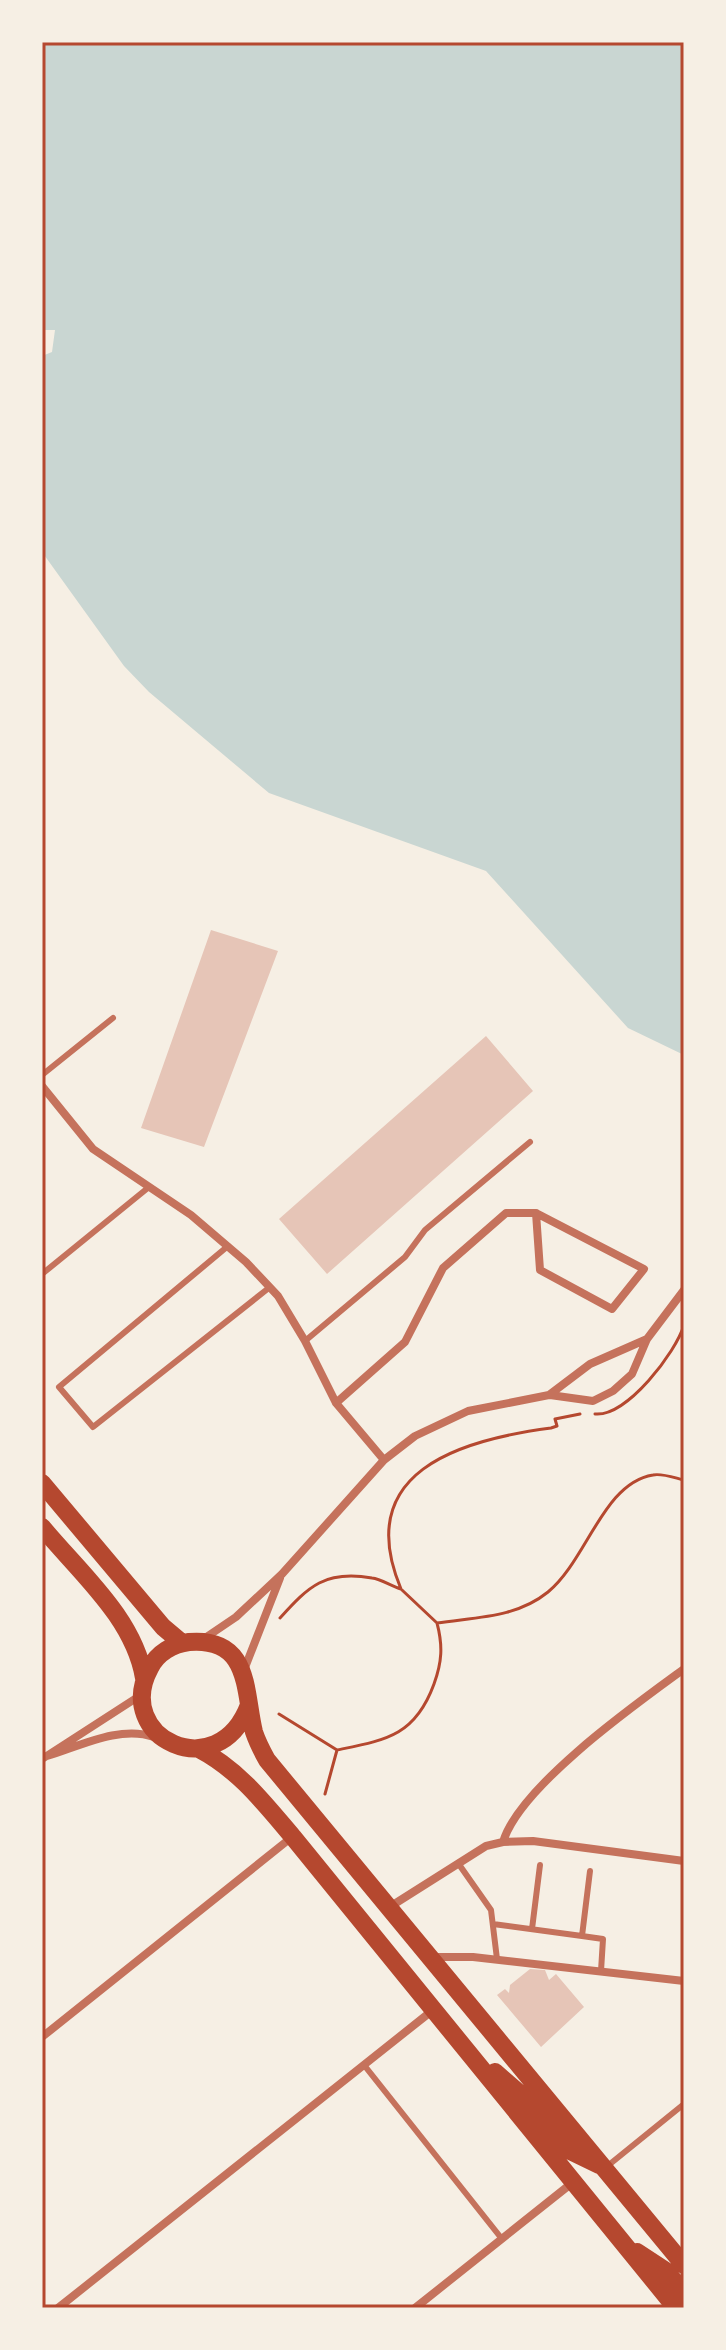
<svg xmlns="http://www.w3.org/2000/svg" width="726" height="2350" viewBox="0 0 726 2350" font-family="Commissioner,sans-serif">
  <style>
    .water { fill: #c9d6d2 }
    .building { fill: #e6c5b7 }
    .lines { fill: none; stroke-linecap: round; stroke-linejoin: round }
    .path { stroke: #b5482f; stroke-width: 3 }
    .service { stroke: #c5725c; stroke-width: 6 }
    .minor { stroke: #c5725c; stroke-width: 8 }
    .primary { stroke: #b5482f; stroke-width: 18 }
    .neatline { fill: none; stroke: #b5482f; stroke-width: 3 }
  </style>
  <rect width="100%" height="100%" fill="#f6efe4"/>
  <!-- water -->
  <path class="water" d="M 42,42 L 684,42 L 684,1055 L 628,1028 L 486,871 L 269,793 L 149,692 L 124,666 L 42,552 L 42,356 L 52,352 L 55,330 L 42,330 Z"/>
  <!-- building -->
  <path class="building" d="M 211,930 L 278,951 L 204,1147 L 141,1128 Z
    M 486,1036 L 533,1091 L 327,1274 L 279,1219 Z
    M 530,1969 L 545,1970 L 549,1980 L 556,1974 L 584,2007 L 541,2047 L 497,1995 L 505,1989 L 509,1993 L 510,1985 Z"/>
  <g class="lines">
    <!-- path -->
    <path class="path" d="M 595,1414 C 627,1417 676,1352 684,1325
      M 402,1590 L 437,1623
      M 280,1618 C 309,1586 325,1570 372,1578 C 381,1579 391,1586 401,1589 C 352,1472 459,1440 551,1428 L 557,1426 L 555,1419 L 580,1414
      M 279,1714 L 337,1750 C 386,1740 415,1736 434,1684 C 442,1662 443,1646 437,1623 C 476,1617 516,1618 548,1592 C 587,1560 603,1483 653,1475 C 662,1473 675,1478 684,1480
      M 325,1794 L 337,1750"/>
    <!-- service -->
    <path class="service" d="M 42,1075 L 113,1018
      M 228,1246 L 59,1387 L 93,1427 L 270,1287
      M 42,1274 L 149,1187
      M 305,1341 L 405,1257 L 425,1230 L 530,1142
      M 458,1863 L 491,1910 L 497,1959
      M 493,1924 L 582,1936 L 590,1871
      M 532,1929 L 540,1865
      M 582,1936 L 603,1939 L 601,1971
      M 364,2065 L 502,2239
      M 605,2168 L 684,2104"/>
    <!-- minor -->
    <path class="minor" d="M 42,1086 L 93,1149 L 191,1215 L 246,1262 L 278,1296 L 305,1341 L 336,1403 L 384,1460
      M 550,1395 L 593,1401 L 613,1391 L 632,1374 L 647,1339 L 684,1290
      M 336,1403 L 405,1342 L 443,1268 L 506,1213 L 536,1213 L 644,1269 L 612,1309 L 540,1270 L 536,1213
      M 202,1640 L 236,1617 L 282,1574 L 384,1460 L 415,1436 L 468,1411 L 549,1395 L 590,1364 L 647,1339
      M 244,1670 L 280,1578
      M 47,1756 C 80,1746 120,1725 154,1737
      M 42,1759 L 141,1695
      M 503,1842 L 533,1841 L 684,1861
      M 388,1908 L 486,1846 L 503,1842 C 520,1786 636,1704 684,1669
      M 430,1957 L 473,1957 L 684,1981
      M 42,2037 L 292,1837
      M 58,2308 L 433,2010
      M 415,2308 L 572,2183"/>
    <!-- primary -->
    <path class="primary" d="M 42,1483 L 163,1627 L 182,1643
      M 42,1527 C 80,1573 134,1618 144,1678
      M 249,1705 C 218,1788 112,1738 150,1668 C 157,1653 173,1644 189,1642 C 251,1637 244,1691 254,1732 C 257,1741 262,1751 267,1760 L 684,2265
      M 199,1749 C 239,1770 264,1803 293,1837 L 676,2308
      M 495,2072 L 526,2099 L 568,2150 L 599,2165
      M 637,2252 L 666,2271 L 684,2293"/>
  </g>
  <!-- border -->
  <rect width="726" height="2350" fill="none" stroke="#f6efe4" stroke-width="88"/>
  <rect x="44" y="44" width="638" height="2262" class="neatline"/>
</svg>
